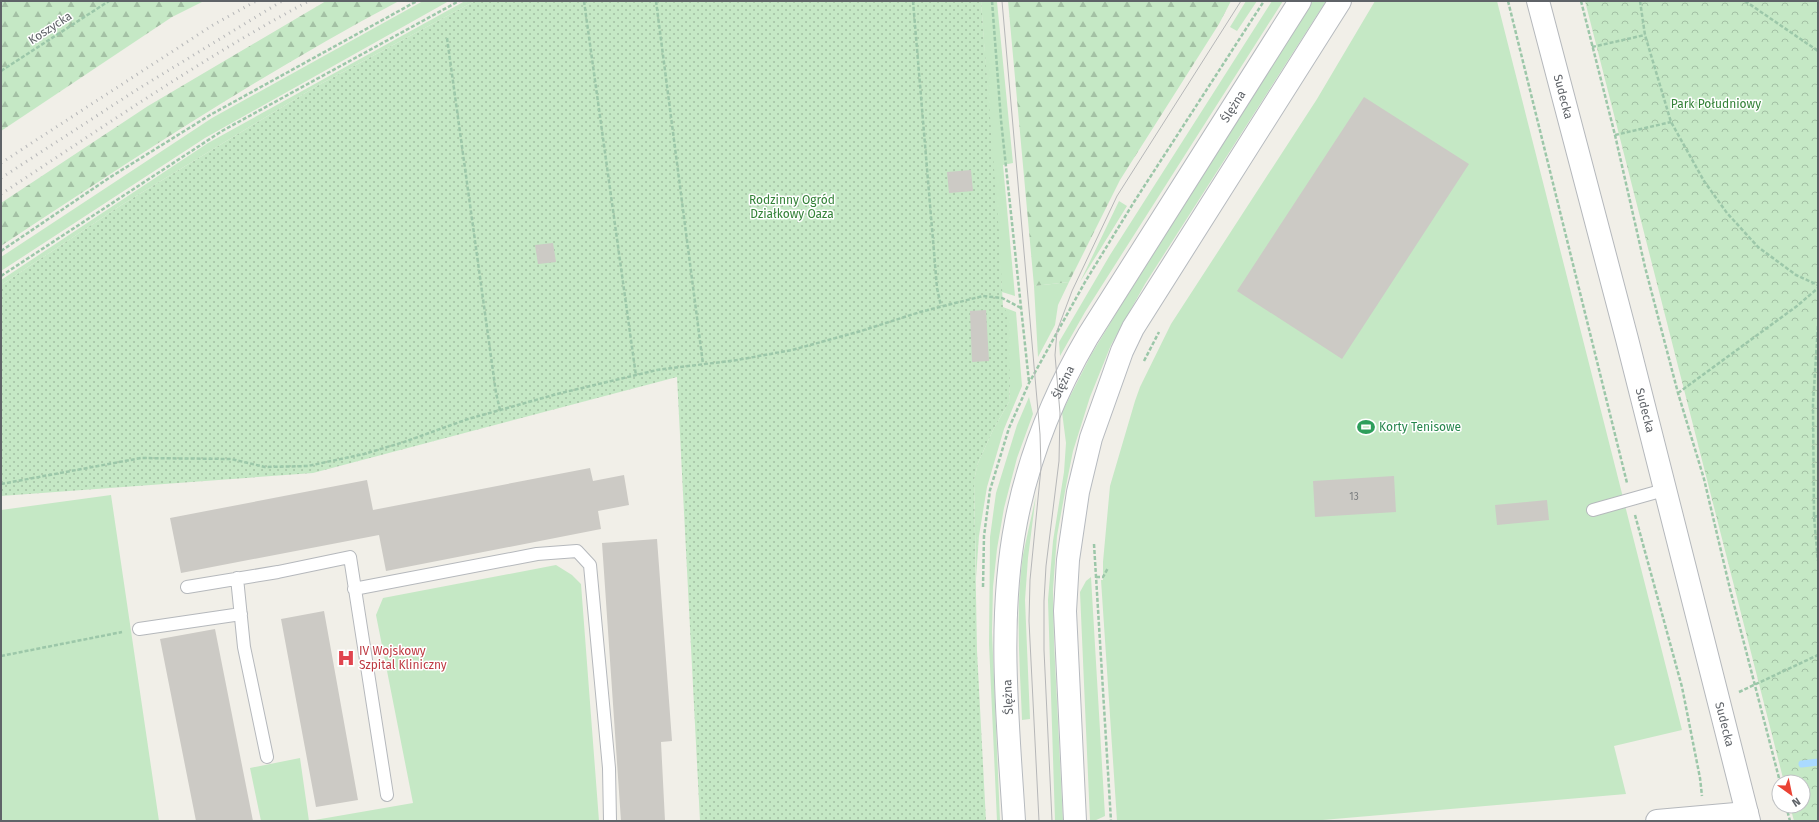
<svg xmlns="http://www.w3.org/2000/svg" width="1819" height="822" viewBox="0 0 1819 822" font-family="'Fira Sans',sans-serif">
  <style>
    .grass { fill: #c5e8c5 }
    .forest { fill: url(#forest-firs) }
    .park { fill: url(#park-crowns) }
    .garden { fill: url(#garden-dots) }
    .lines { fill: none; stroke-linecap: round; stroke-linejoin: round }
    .stream { stroke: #aadaff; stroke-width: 7 }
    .building { fill: #cccac5 }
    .service-casing { stroke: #b5b8bc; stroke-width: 14 }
    .minor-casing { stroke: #b5b8bc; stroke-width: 24 }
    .tertiary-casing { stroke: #b5b8bc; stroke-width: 24 }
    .secondary-casing { stroke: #b6babf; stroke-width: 24 }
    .path { stroke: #9cc7a9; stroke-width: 2.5; stroke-dasharray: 4 2; stroke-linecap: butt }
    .service { stroke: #fff; stroke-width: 12 }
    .minor { stroke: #fff; stroke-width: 22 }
    .tertiary { stroke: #fff; stroke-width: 22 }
    .secondary { stroke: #fff; stroke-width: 22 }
    .tram { stroke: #b6b7b8; stroke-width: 1 }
    .rail { stroke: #b6b7b8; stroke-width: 3; stroke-dasharray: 1 5; stroke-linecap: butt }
    .labels { text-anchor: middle; stroke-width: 3; stroke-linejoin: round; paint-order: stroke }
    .number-label { font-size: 10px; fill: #7a7d7f }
    .street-label { font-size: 12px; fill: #5f6368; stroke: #fff }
    .park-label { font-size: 12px; fill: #348238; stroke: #fff }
    .leisure-label { font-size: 12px; fill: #27864d; stroke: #fff; text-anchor: start }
    .health-label { font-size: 12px; fill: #be3a42; stroke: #fff; text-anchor: start }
  </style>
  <defs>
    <pattern id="forest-firs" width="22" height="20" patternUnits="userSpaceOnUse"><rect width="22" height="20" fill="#c5e8c5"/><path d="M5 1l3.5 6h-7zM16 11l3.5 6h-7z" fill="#a3c0a4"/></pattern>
    <pattern id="park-crowns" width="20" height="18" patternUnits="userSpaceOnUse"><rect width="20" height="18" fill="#c5e8c5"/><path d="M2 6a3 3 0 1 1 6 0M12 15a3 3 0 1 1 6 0" fill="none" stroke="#a3c0a4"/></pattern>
    <pattern id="garden-dots" width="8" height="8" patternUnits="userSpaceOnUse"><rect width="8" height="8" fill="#c5e8c5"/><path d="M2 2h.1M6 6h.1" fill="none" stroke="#a3c0a4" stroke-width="1.8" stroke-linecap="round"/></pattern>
  </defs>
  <rect width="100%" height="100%" fill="#f1efe8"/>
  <!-- grass -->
  <path class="grass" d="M 423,1 L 449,1 L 205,138 L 1,271 L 1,257 L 212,118 Z
    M 465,1 L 475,1 L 315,87 L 123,204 L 1,285 L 1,280 L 208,143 Z
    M 981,1 L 997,2 L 1013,163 L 1003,165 L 1015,296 L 1002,292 Z
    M 1246,1 L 1257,1 L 1237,31 L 1230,27 Z
    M 1272,1 L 1283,1 L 1085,312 L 1060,356 L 1059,342 L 1110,255 Z
    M 1313,1 L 1326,1 L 1145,284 L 1111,345 L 1090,397 L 1073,451 L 1066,486 L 1057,536 L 1053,589 L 1054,642 L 1063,821 L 1055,821 L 1048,600 L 1053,541 L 1064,472 L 1066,443 L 1062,412 L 1091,355 L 1123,302 Z
    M 1375,1 L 1497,1 L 1682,730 L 1614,746 L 1626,794 L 1311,821 L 1117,821 L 1101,580 L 1103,580 L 1103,562 L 1110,486 L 1135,401 L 1140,387 L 1171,324 L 1317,99 Z
    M 1119,201 L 1127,206 L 1080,282 Z
    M 1069,282 L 1058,305 L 1055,325 L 1038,357 L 1034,286 Z
    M 1003,307 L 1016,312 L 1022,386 L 1004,429 L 987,487 L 979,536 L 976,578 L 974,480 L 978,463 L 993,430 L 1009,402 L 1010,385 Z
    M 1029,397 L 1033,414 L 1017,458 L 1004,508 L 997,549 L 993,587 L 992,632 L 1000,821 L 997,821 L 989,644 L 990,537 L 996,493 L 1017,425 Z
    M 111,495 L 159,821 L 1,821 L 1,510 Z
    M 1036,495 L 1028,558 L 1025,600 L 1030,719 L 1022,720 C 1020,666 1015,609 1023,555 C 1027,535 1032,515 1036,495 Z
    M 556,565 L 572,575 L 581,584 L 599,821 L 261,821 L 250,768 L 300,758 L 309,821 L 413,803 L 376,615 L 383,598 Z
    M 1091,577 L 1105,816 L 1094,821 L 1090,821 L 1080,592 L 1086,581 Z"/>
  <!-- forest -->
  <path class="forest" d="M 1,1 L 204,1 L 172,17 L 1,131 Z
    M 326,1 L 399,1 C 261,74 131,160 1,246 L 1,203 L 148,106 Z
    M 1008,1 L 1231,1 L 1219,24 L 1120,180 L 1069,282 L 1034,286 Z"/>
  <!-- park -->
  <path class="park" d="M 1585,1 L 1818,1 L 1818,821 L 1794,821 L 1790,806 L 1803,806 L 1803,782 L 1784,782 Z"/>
  <!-- garden -->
  <path class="garden" d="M 475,1 L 981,1 L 999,232 L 1003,307 L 1007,312 L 1010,385 L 1009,402 L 993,430 L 978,463 L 974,480 L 977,651 L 986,821 L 700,821 L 677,377 L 313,473 L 1,496 L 1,285 L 123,204 L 315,87 Z"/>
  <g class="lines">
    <!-- stream -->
    <path class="stream" d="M 1802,764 L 1818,762"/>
  </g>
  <!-- building -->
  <path class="building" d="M 1364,97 L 1469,164 L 1342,359 L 1237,291 Z
    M 971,170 L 973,191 L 949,193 L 947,172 Z
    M 553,243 L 556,262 L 538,264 L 535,245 Z
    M 986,310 L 989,361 L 972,362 L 970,311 Z
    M 590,468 L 593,481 L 624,475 L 629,505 L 598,511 L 601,529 L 386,571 L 379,535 L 181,573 L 170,518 L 367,480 L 373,510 Z
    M 1394,476 L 1396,512 L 1315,517 L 1313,481 Z
    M 1547,500 L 1549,520 L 1497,525 L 1495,505 Z
    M 657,539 L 672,741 L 661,742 L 665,821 L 621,821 L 602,543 Z
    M 324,611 L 358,800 L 316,807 L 281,619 Z
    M 215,629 L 253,821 L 196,821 L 160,639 Z"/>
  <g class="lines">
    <!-- service casing -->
    <g class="service-casing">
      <path id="service" d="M 1593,510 L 1664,490
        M 237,578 L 244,647 L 267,757
        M 187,587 L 278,572 L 350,557 L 387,795
        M 354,589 L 537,554 L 577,551 L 590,565 L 609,768 L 610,821
        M 139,629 L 241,614"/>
    </g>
    <!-- minor casing -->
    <g class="minor-casing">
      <path id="minor" d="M 1657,821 L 1747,813"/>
    </g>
    <!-- tertiary casing -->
    <g class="tertiary-casing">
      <g id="tertiary">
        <path id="s1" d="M 1538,1 L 1627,339 L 1749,821"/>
      </g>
    </g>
    <!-- secondary casing -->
    <g class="secondary-casing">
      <g id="secondary">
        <path id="s2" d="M 1014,821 C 1008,722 997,620 1016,522 C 1029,455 1054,394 1088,336 L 1300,1"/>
        <path d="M 1075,821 L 1065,611 L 1068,560 L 1078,492 L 1091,438 L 1122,351 L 1133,328 L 1340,1"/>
      </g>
    </g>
    <!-- path -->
    <path class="path" d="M 584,1 L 636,376
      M 656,1 L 703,364
      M 913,1 L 937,288 L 941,306
      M 992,1 L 1001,120 L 1029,382
      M 1508,1 L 1627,483
      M 1581,1 L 1615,135 L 1645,267 L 1678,393 L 1704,479 L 1730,589 L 1780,782
      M 1640,1 L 1645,35 L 1671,122 L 1704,181 L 1727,213 L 1758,247 L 1796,275 L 1818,285
      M 1745,1 L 1818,51
      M 447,38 L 496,393 L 500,410
      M 1592,47 L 1645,35
      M 1,71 L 109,1
      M 1615,135 L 1671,122
      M 1,251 L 109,178 L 210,115 L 417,1
      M 1,276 L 222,131 L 459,1
      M 1818,326 L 1813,403 L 1814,517 L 1818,561
      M 1144,361 L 1159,332
      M 1678,393 L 1797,306 L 1818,288
      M 1,484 L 141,458 L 231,459 L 265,467 L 308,466 L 364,454 L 404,442 L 468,419 L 557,394 L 657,370 L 737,360 L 792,350 L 861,331 L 920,312 L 983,296 L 1002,298 L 1021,308
      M 1635,515 L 1682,687 L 1700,778 L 1702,796
      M 1814,517 L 1818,516
      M 1094,544 L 1111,821
      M 1096,577 L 1103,577 L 1108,568
      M 983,587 L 984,536 L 990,490 L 1009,428 L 1029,383 L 1085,282 L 1134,202 L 1264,1
      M 1,656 L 122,632
      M 1739,692 L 1818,655
      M 1786,806 L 1790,821"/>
    <!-- service -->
    <use href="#service" class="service"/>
    <!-- minor -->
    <use href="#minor" class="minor"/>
    <!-- tertiary -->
    <use href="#tertiary" class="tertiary"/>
    <!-- secondary -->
    <use href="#secondary" class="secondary"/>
    <!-- tram -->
    <path class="tram" d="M 1002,1 L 1040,434 L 1041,468 L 1030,580 L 1029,621 L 1039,821
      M 1052,821 L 1044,650 L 1044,601 L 1046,566 L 1059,461 L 1060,413 L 1055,355 L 1057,331 L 1072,291 L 1117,196 L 1241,1"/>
    <!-- rail -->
    <path class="rail" d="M 1,163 L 213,25 L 256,1
      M 1,178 L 138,89 L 282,1
      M 1,194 C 102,128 202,58 309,1"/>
  </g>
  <!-- icons -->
  <defs>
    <g id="stadium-bare" transform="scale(1.38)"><path d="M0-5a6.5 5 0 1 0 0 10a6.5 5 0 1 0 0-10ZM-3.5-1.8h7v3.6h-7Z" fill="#2e9e5b" stroke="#fff" stroke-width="2.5" paint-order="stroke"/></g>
    <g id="hospital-bare" transform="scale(1.38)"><path d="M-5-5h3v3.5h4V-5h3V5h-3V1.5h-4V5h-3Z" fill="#e0444e" stroke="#fff" stroke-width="2.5" paint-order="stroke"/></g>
  </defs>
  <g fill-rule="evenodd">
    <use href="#stadium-bare" x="1366" y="427"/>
    <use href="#hospital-bare" x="346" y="658"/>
  </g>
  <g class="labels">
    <!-- number labels -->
    <g class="number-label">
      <text x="1354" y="500">13</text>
    </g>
    <!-- street labels -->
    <g class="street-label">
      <text transform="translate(50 28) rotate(-33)" y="4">Koszycka</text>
      <text dy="4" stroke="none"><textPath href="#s1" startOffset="99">Sudecka</textPath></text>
      <text dy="4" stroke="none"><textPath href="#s2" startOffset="772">Ślężna</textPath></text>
      <text dy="4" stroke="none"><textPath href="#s2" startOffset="448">Ślężna</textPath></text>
      <text dy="4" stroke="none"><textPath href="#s1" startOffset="423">Sudecka</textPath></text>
      <text transform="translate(1008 697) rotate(-93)" y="4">Ślężna</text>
      <text dy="4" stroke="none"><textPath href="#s1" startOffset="747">Sudecka</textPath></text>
    </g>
    <!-- park labels -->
    <g class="park-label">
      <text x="1716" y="108">Park Południowy</text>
      <text x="792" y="204">Rodzinny Ogród<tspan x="792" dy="14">Działkowy Oaza</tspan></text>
    </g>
    <!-- leisure labels -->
    <g class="leisure-label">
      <text x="1379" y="431">Korty Tenisowe</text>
    </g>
    <!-- health labels -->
    <g class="health-label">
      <text x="359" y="655">IV Wojskowy<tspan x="359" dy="14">Szpital Kliniczny</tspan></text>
    </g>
  </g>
  <!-- border -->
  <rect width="1819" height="822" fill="none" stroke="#5f6368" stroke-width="4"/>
  <!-- north arrow -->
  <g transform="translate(1791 794) rotate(147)"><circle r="19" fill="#ffffff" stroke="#bfc1c3"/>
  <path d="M0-3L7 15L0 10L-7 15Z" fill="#ea4335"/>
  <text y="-6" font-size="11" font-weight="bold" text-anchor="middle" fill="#5f6368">N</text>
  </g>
</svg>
